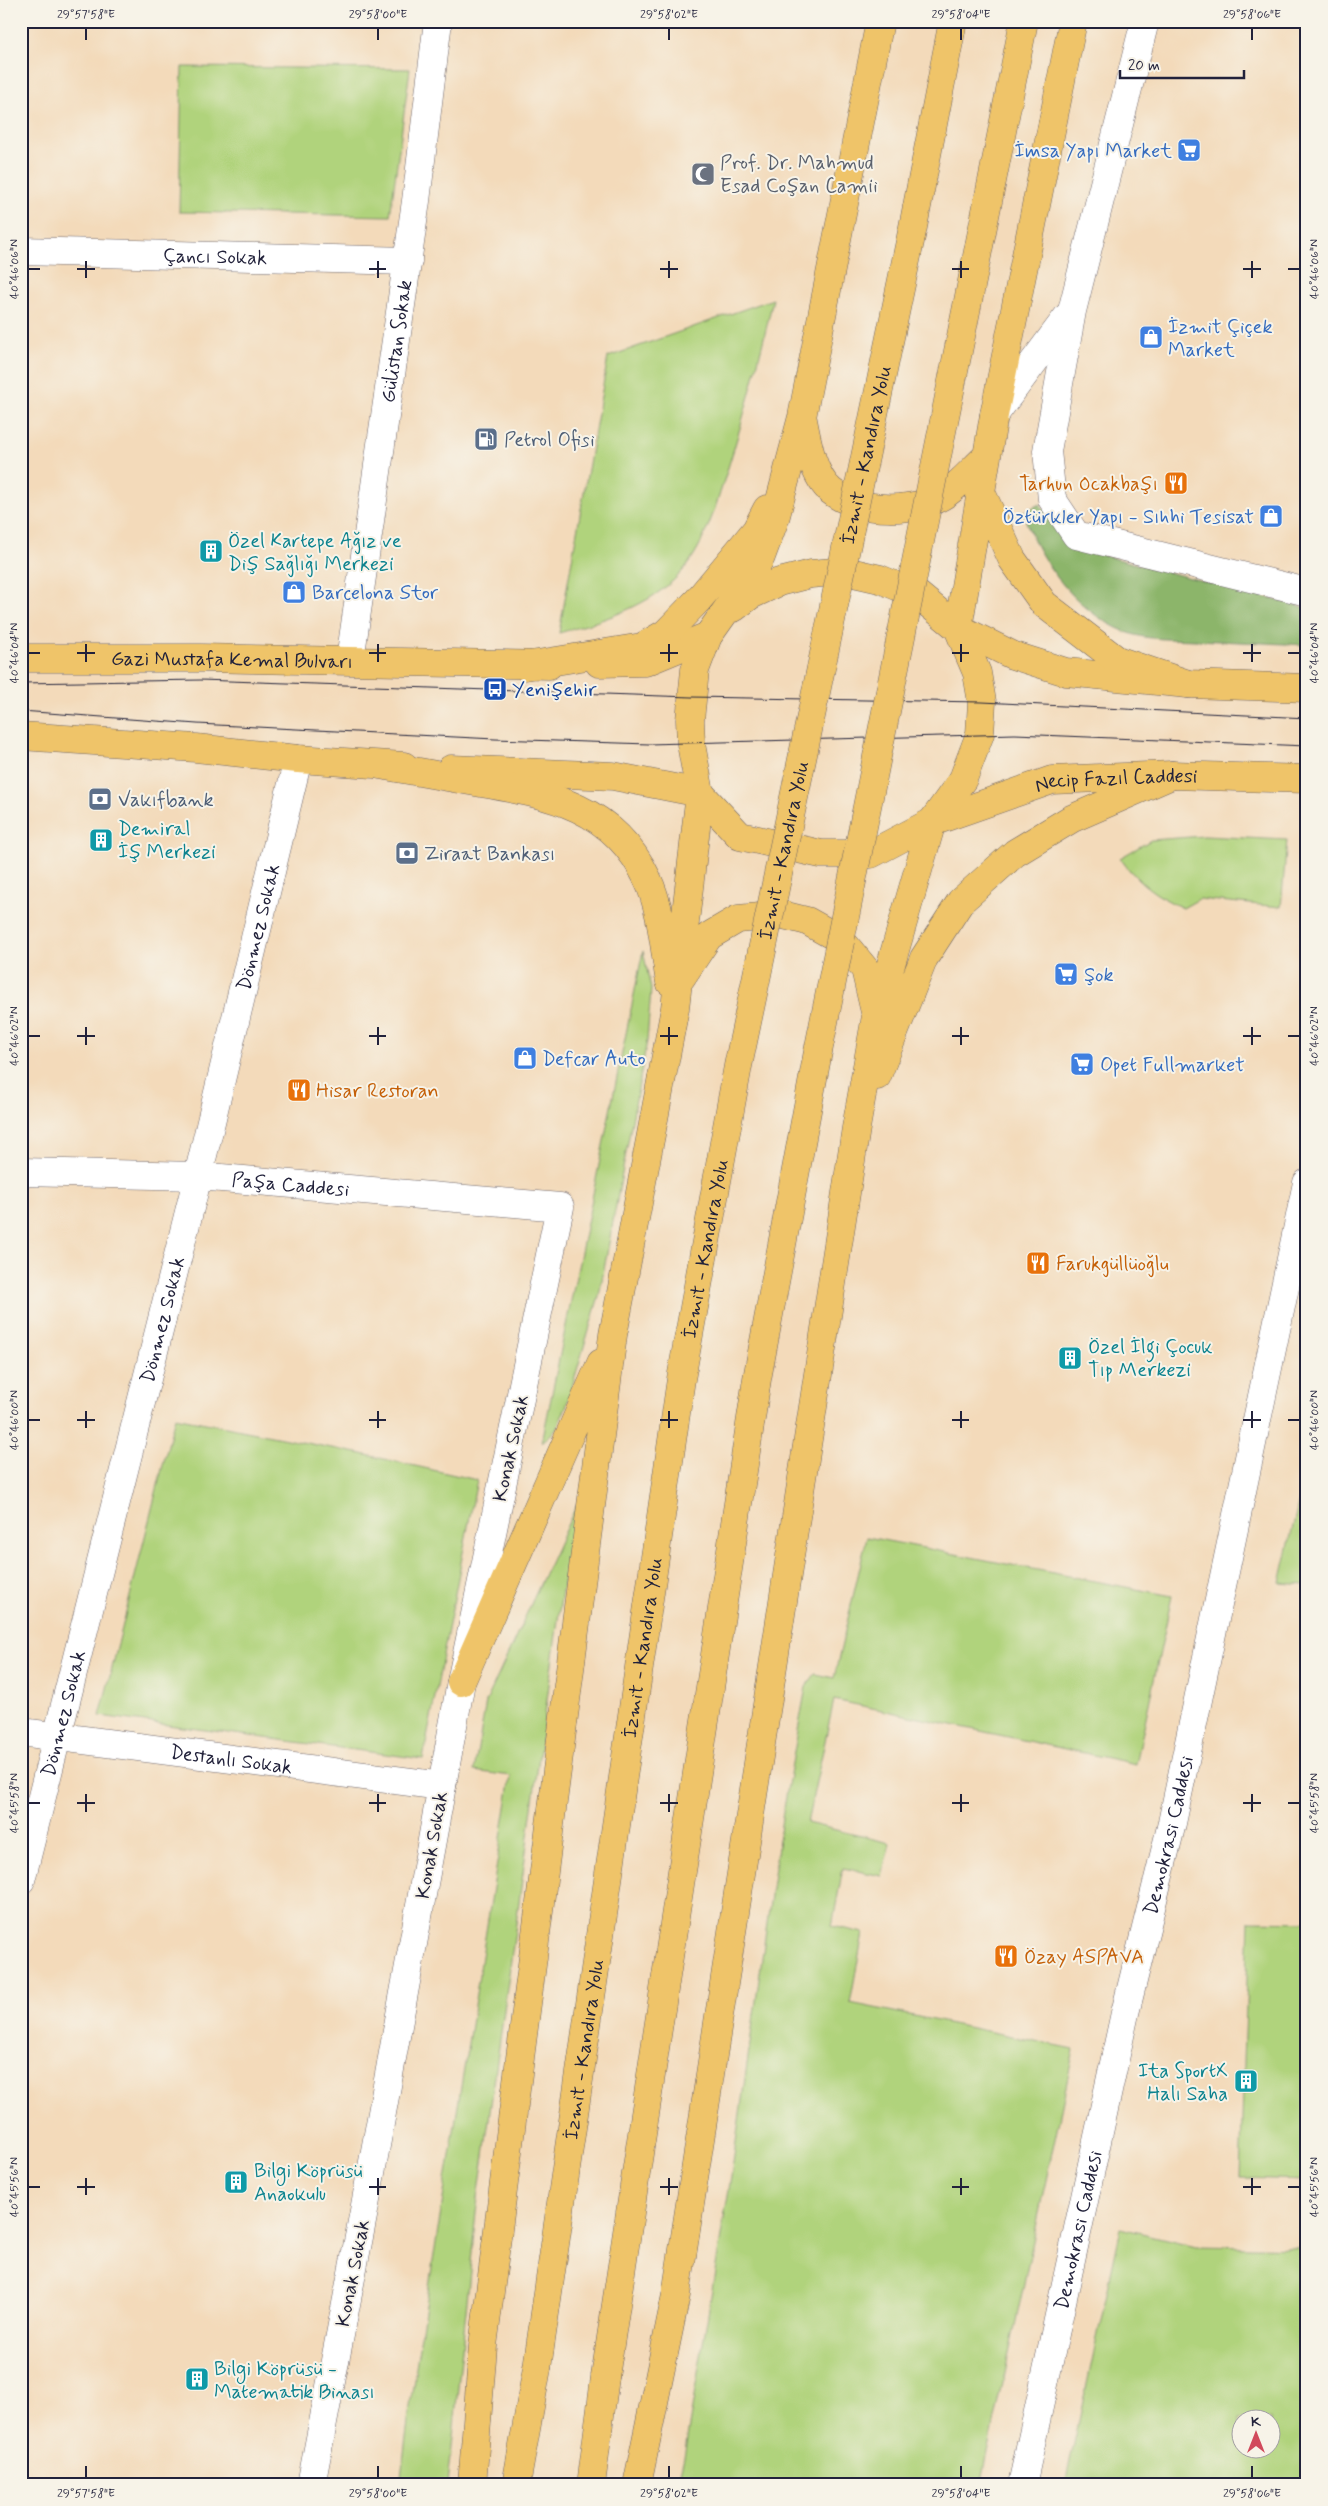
<svg xmlns="http://www.w3.org/2000/svg" width="1328" height="2506" viewBox="0 0 1328 2506" font-family="Mynerve,sans-serif">
  <style>
    .green { fill: #b0d37b; stroke: #697a5b; fill-rule: evenodd }
    .forest { fill: #8cb56b; stroke: #576c53 }
    .lines { fill: none; stroke-linecap: round; stroke-linejoin: round }
    .minor-casing { stroke: #6b6267; stroke-width: 29 }
    .tertiary-casing { stroke: #6b6267; stroke-width: 29 }
    .primary-casing { stroke: #6b6267; stroke-width: 29 }
    .trunk-casing { stroke: #6b6267; stroke-width: 29 }
    .minor { stroke: #fff; stroke-width: 28 }
    .tertiary { stroke: #fff; stroke-width: 28 }
    .primary { stroke: #efc469; stroke-width: 28 }
    .trunk { stroke: #efc469; stroke-width: 28 }
    .tram { stroke: #22223b; stroke-width: 1 }
    .trunk-bridge-casing { stroke: #6b6267; stroke-width: 29; stroke-linecap: butt }
    .trunk-bridge { stroke: #efc469; stroke-width: 28 }
    .ticks { fill: none; stroke: #22223b; stroke-width: 2 }
    .labels { text-anchor: middle; stroke-width: 4; stroke-linejoin: round; paint-order: stroke }
    .shop-label { font-size: 20px; fill: #366cbe; stroke: #f7f3e8; text-anchor: start }
    .worship-label { font-size: 20px; fill: #5b616d; stroke: #f7f3e8; text-anchor: start }
    .street-label { font-size: 20px; fill: #22223b; stroke: #f7f3e8 }
    .service-label { font-size: 20px; fill: #4e5e75; stroke: #f7f3e8; text-anchor: start }
    .food-label { font-size: 20px; fill: #c56008; stroke: #f7f3e8; text-anchor: start }
    .culture-label { font-size: 20px; fill: #0d838f; stroke: #f7f3e8; text-anchor: start }
    .transit-label { font-size: 20px; fill: #164399; stroke: #f7f3e8; text-anchor: start }
    .neatline { fill: none; stroke: #22223b; stroke-width: 2 }
    .ticks-label { font-size: 12px; text-anchor: middle; fill: #22223b }
  </style>
  <rect width="100%" height="100%" fill="#f7f3e8"/>
  <filter id="ink" filterUnits="userSpaceOnUse"><feTurbulence type="fractalNoise" baseFrequency=".02" numOctaves="2"/><feDisplacementMap in="SourceGraphic" scale="10" xChannelSelector="R" yChannelSelector="G"/><feConvolveMatrix kernelMatrix="1 2 1 2 8 2 1 2 1" color-interpolation-filters="sRGB"/></filter>
  <filter id="wash" filterUnits="userSpaceOnUse"><feTurbulence type="fractalNoise" baseFrequency=".0096" numOctaves="4" result="noise"/><feDisplacementMap in="SourceGraphic" scale="20" xChannelSelector="R" yChannelSelector="G"/><feGaussianBlur stdDeviation="1.12" result="paint"/><feColorMatrix in="noise" values="0 0 0 0 0 0 0 0 0 0 0 0 0 0 0 0 0 1.4 0 .05"/><feComposite in="paint" operator="in"/></filter>
  <g filter="url(#wash)">
    <rect width="100%" height="100%" fill="#f3daba"/>
    <!-- green -->
    <path class="green" d="M 182,67 L 410,69 L 390,216 L 179,212 Z
      M 773,299 C 760,357 745,414 727,471 C 715,508 704,551 675,579 C 643,609 600,621 559,633 L 608,357 Z
      M 1204,836 L 1287,840 L 1281,907 L 1199,899 L 1183,908 C 1156,896 1137,882 1120,858 L 1151,840 Z
      M 643,951 L 651,989 L 647,1041 L 599,1296 L 566,1407 L 556,1430 L 542,1442 Z
      M 175,1417 L 362,1454 L 477,1480 L 423,1759 L 100,1716 Z
      M 1307,1465 L 1307,1585 L 1280,1583 Z
      M 577,1504 L 566,1562 L 476,2213 L 448,2485 L 400,2485 L 411,2398 L 511,1776 L 474,1771 L 486,1702 Z
      M 867,1537 L 1172,1596 L 1136,1764 L 834,1700 L 807,1823 L 890,1843 L 882,1876 L 843,1868 L 832,1926 L 863,1933 L 850,2003 L 1074,2049 L 981,2485 L 677,2485 L 684,2456 L 731,2177 L 782,1818 L 806,1687 L 815,1674 L 834,1678 Z
      M 1249,1921 L 1307,1922 L 1307,2180 L 1240,2178 Z
      M 1121,2228 L 1195,2246 L 1307,2248 L 1307,2485 L 1065,2485 ZM 1240,2418 L 1270,2418 L 1270,2448 L 1240,2448 Z"/>
    <!-- forest -->
    <path class="forest" d="M 1040,504 L 1071,547 L 1307,608 L 1307,645 C 1270,643 1233,642 1196,640 C 1176,639 1153,640 1135,635 C 1083,620 1037,562 1023,512 Z"/>
  </g>
  <g filter="url(#ink)">
    <g class="lines">
      <!-- minor casing -->
      <g class="minor-casing">
        <g id="minor">
          <path d="M 1145,21 L 1072,311 L 1047,451 L 1052,499 L 1076,535 L 1307,592"/>
          <path id="s1" d="M 21,251 L 408,261"/>
          <path d="M 994,415 L 1068,316"/>
          <path id="s2" d="M 350,660 L 416,201 L 438,21"/>
          <path id="s3" d="M 21,1172 L 198,1176 L 560,1207 L 461,1682 L 364,2211 L 311,2485"/>
          <path id="s4" d="M 21,1732 L 442,1786"/>
        </g>
      </g>
      <!-- tertiary casing -->
      <g class="tertiary-casing">
        <g id="tertiary">
          <path id="s5" d="M 21,1880 L 198,1176 L 298,759"/>
          <path id="s6" d="M 1022,2485 L 1125,2013 L 1172,1823 L 1307,1183"/>
        </g>
      </g>
      <!-- primary casing -->
      <g class="primary-casing">
        <g id="primary">
          <path d="M 958,628 L 1012,655 L 1066,672 L 1188,684 L 1307,688"/>
          <path id="s7" d="M 21,658 L 201,658 L 549,665"/>
          <path d="M 599,663 L 645,662 L 708,636"/>
          <path d="M 21,736 L 196,748 L 298,759 L 404,766"/>
          <path d="M 451,769 L 613,776 L 700,793"/>
          <path id="s8" d="M 932,822 L 1052,780 L 1172,775 L 1307,779"/>
        </g>
      </g>
      <!-- trunk casing -->
      <g class="trunk-casing">
        <path id="trunk" d="M 803,420 C 807,441 813,476 831,491 C 858,513 918,514 947,493 C 961,483 973,469 986,457
          M 981,492 L 1012,559 L 1044,604 L 1117,660 L 1188,684
          M 958,628 L 994,415 L 1073,21
          M 525,666 L 642,647 L 666,633 L 698,600 L 756,530 L 767,509
          M 380,765 C 414,771 447,777 481,783 C 552,795 613,807 647,878 C 662,909 664,949 670,982
          M 700,793 L 740,836 L 821,854 L 871,854 L 932,822
          M 681,978 L 709,936 L 738,919 L 783,915 L 807,921 L 841,940 L 865,969 L 875,1012
          M 877,1076 L 924,958 L 961,901 L 1015,853 L 1071,819 L 1172,775
          M 461,1682 L 601,1363
          M 472,2485 L 483,2346 L 613,1335 L 675,1008 L 700,793 L 691,744 L 690,720 L 695,670 L 708,636 L 750,577 L 761,557 L 775,519 L 802,417 L 880,21
          M 516,2485 L 537,2368
          M 591,2485 L 605,2377
          M 637,2485 L 676,2295 L 856,1128 L 876,1016 L 932,822 L 963,779 L 980,734 L 982,702 L 977,673 L 958,628 L 918,595 L 880,579 L 845,571 L 811,574 L 779,582 L 751,595 L 734,608"/>
      </g>
      <!-- minor -->
      <use href="#minor" class="minor"/>
      <!-- tertiary -->
      <use href="#tertiary" class="tertiary"/>
      <!-- primary -->
      <use href="#primary" class="primary"/>
      <!-- trunk -->
      <use href="#trunk" class="trunk"/>
      <!-- tram -->
      <path class="tram" d="M 21,683 L 200,680 L 691,697 L 982,702 L 1307,718
        M 21,711 L 197,724 L 495,739 L 649,744 L 1015,734 L 1307,746"/>
      <!-- trunk-bridge casing -->
      <g class="trunk-bridge-casing">
        <g id="trunk-bridge">
          <path id="s9" d="M 537,2368 L 681,1379 L 738,1066 L 913,227 L 953,21"/>
          <path d="M 605,2377 L 757,1379 L 817,1057 L 1024,21"/>
        </g>
      </g>
      <!-- trunk-bridge -->
      <use href="#trunk-bridge" class="trunk-bridge"/>
    </g>
  </g>
  <!-- ticks -->
  <path class="ticks" d="M 86,28 L 86,40M 378,28 L 378,40M 669,28 L 669,40M 961,28 L 961,40M 1252,28 L 1252,40M 86,261 L 86,278M 378,261 L 378,278M 669,261 L 669,278M 961,261 L 961,278M 1252,261 L 1252,278M 28,269 L 40,269M 77,269 L 95,269M 369,269 L 386,269M 660,269 L 678,269M 952,269 L 969,269M 1243,269 L 1261,269M 1288,269 L 1300,269M 86,644 L 86,662M 378,644 L 378,662M 669,644 L 669,662M 961,644 L 961,662M 1252,644 L 1252,662M 28,653 L 40,653M 77,653 L 95,653M 369,653 L 386,653M 660,653 L 678,653M 952,653 L 969,653M 1243,653 L 1261,653M 1288,653 L 1300,653M 86,1027 L 86,1045M 378,1027 L 378,1045M 669,1027 L 669,1045M 961,1027 L 961,1045M 1252,1027 L 1252,1045M 28,1036 L 40,1036M 77,1036 L 95,1036M 369,1036 L 386,1036M 660,1036 L 678,1036M 952,1036 L 969,1036M 1243,1036 L 1261,1036M 1288,1036 L 1300,1036M 86,1411 L 86,1428M 378,1411 L 378,1428M 669,1411 L 669,1428M 961,1411 L 961,1428M 1252,1411 L 1252,1428M 28,1420 L 40,1420M 77,1420 L 95,1420M 369,1420 L 386,1420M 660,1420 L 678,1420M 952,1420 L 969,1420M 1243,1420 L 1261,1420M 1288,1420 L 1300,1420M 86,1794 L 86,1812M 378,1794 L 378,1812M 669,1794 L 669,1812M 961,1794 L 961,1812M 1252,1794 L 1252,1812M 28,1803 L 40,1803M 77,1803 L 95,1803M 369,1803 L 386,1803M 660,1803 L 678,1803M 952,1803 L 969,1803M 1243,1803 L 1261,1803M 1288,1803 L 1300,1803M 86,2178 L 86,2195M 378,2178 L 378,2195M 669,2178 L 669,2195M 961,2178 L 961,2195M 1252,2178 L 1252,2195M 28,2187 L 40,2187M 77,2187 L 95,2187M 369,2187 L 386,2187M 660,2187 L 678,2187M 952,2187 L 969,2187M 1243,2187 L 1261,2187M 1288,2187 L 1300,2187M 86,2466 L 86,2478M 378,2466 L 378,2478M 669,2466 L 669,2478M 961,2466 L 961,2478M 1252,2466 L 1252,2478"/>
  <!-- icons -->
  <defs>
    <g id="supermarket-square" transform="scale(1.25)"><rect x="-9" y="-9" width="18" height="18" rx="4" fill="#3f7fe0" stroke="#f7f3e8"/><path d="M-6-5.5h2.5l.6 2H6L4.5 2H-2.5L-4.4-4H-6ZM-1.5 3.2a1.3 1.3 0 1 0 .1 0ZM3 3.2a1.3 1.3 0 1 0 .1 0Z" fill="#fff"/></g>
    <g id="mosque-square" transform="scale(1.25)"><rect x="-9" y="-9" width="18" height="18" rx="4" fill="#6b7280" stroke="#f7f3e8"/><path d="M3.5-4.9A6 6 0 1 0 3.5 4.9A5 5 0 1 1 3.5-4.9Z" fill="#fff"/></g>
    <g id="shop-square" transform="scale(1.25)"><rect x="-9" y="-9" width="18" height="18" rx="4" fill="#3f7fe0" stroke="#f7f3e8"/><path d="M-5-2.5h2.3a2.7 3.5 0 0 1 5.4 0H5L5.5 6h-11ZM-1.5-2.5h3a1.5 2.3 0 0 0-3 0Z" fill="#fff"/></g>
    <g id="fuel-square" transform="scale(1.25)"><rect x="-9" y="-9" width="18" height="18" rx="4" fill="#5c6f8a" stroke="#f7f3e8"/><path d="M-5.5-6h7V0h2V4h1.3V-2.5L3-4.5l.8-.8L6-3V5H2.5V1h-1V6h-7ZM-4.2-4.7v3.2H.2V-4.7Z" fill="#fff"/></g>
    <g id="restaurant-square" transform="scale(1.25)"><rect x="-9" y="-9" width="18" height="18" rx="4" fill="#e8710a" stroke="#f7f3e8"/><path d="M-5-6h1v4h1v-4h1v4h1v-4h1v5L-1.5 .5V6h-2V.5L-5-1ZM5-6V6H3V1.5H1.5Q1.5-4 5-6Z" fill="#fff"/></g>
    <g id="building-square" transform="scale(1.25)"><rect x="-9" y="-9" width="18" height="18" rx="4" fill="#0f9aa8" stroke="#f7f3e8"/><path d="M-4-6H4V6H1V3H-1V6H-4ZM-2.5-4.3h1.7v1.8h-1.7ZM.8-4.3h1.7v1.8H.8ZM-2.5-1h1.7V.8h-1.7ZM.8-1h1.7V.8H.8Z" fill="#fff"/></g>
    <g id="bus-square" transform="scale(1.25)"><rect x="-9" y="-9" width="18" height="18" rx="4" fill="#1a4fb4" stroke="#f7f3e8"/><path d="M-5-6H5V4H4V6H2V4H-2V6H-4V4H-5ZM-3.5-4V0h7V-4ZM-3.5 1.2v1.5H-2V1.2ZM2 1.2v1.5H3.5V1.2Z" fill="#fff"/></g>
    <g id="bank-square" transform="scale(1.25)"><rect x="-9" y="-9" width="18" height="18" rx="4" fill="#5c6f8a" stroke="#f7f3e8"/><path d="M-6-4H6V4H-6ZM0-2.3a2.3 2.3 0 1 0 0 4.6a2.3 2.3 0 1 0 0-4.6Z" fill="#fff"/></g>
  </defs>
  <g fill-rule="evenodd">
    <use href="#supermarket-square" x="1189" y="150"/>
    <use href="#mosque-square" x="703" y="174"/>
    <use href="#shop-square" x="1151" y="337"/>
    <use href="#fuel-square" x="486" y="439"/>
    <use href="#restaurant-square" x="1176" y="483"/>
    <use href="#shop-square" x="1271" y="516"/>
    <use href="#building-square" x="211" y="551"/>
    <use href="#shop-square" x="294" y="592"/>
    <use href="#bus-square" x="495" y="689"/>
    <use href="#bank-square" x="100" y="799"/>
    <use href="#building-square" x="101" y="840"/>
    <use href="#bank-square" x="407" y="853"/>
    <use href="#supermarket-square" x="1066" y="974"/>
    <use href="#shop-square" x="525" y="1058"/>
    <use href="#supermarket-square" x="1082" y="1064"/>
    <use href="#restaurant-square" x="299" y="1090"/>
    <use href="#restaurant-square" x="1038" y="1263"/>
    <use href="#building-square" x="1070" y="1358"/>
    <use href="#restaurant-square" x="1006" y="1956"/>
    <use href="#building-square" x="1246" y="2081"/>
    <use href="#building-square" x="236" y="2182"/>
    <use href="#building-square" x="197" y="2379"/>
  </g>
  <g class="labels">
    <!-- shop labels -->
    <g class="shop-label">
      <text x="1172" y="157" text-anchor="end">İmsa Yapı Market</text>
      <text x="1168" y="333">İzmit Çiçek<tspan x="1168" dy="23">Market</tspan></text>
      <text x="1254" y="523" text-anchor="end">Öztürkler Yapı - Sıhhi Tesisat</text>
      <text x="312" y="599">Barcelona Stor</text>
      <text x="1084" y="981">Şok</text>
      <text x="542" y="1065">Defcar Auto</text>
      <text x="1100" y="1071">Opet Fullmarket</text>
    </g>
    <!-- worship labels -->
    <g class="worship-label">
      <text x="720" y="169">Prof. Dr. Mahmud<tspan x="720" dy="23">Esad Coşan Camii</tspan></text>
    </g>
    <!-- street labels -->
    <g class="street-label">
      <text dy="7" stroke="none"><textPath href="#s1" startOffset="194">Çancı Sokak</textPath></text>
      <text dy="7" stroke="none"><textPath href="#s2" startOffset="322">Gülistan Sokak</textPath></text>
      <text dy="7" stroke="none"><textPath href="#s9" startOffset="1942">İzmit - Kandıra Yolu</textPath></text>
      <text dy="7" stroke="none"><textPath href="#s7" startOffset="211">Gazi Mustafa Kemal Bulvarı</textPath></text>
      <text dy="7" stroke="none"><textPath href="#s8" startOffset="191">Necip Fazıl Caddesi</textPath></text>
      <text dy="7" stroke="none"><textPath href="#s9" startOffset="1538">İzmit - Kandıra Yolu</textPath></text>
      <text dy="7" stroke="none"><textPath href="#s5" startOffset="982">Dönmez Sokak</textPath></text>
      <text dy="7" stroke="none"><textPath href="#s3" startOffset="270">Paşa Caddesi</textPath></text>
      <text dy="7" stroke="none"><textPath href="#s9" startOffset="1132">İzmit - Kandıra Yolu</textPath></text>
      <text dy="7" stroke="none"><textPath href="#s5" startOffset="578">Dönmez Sokak</textPath></text>
      <text transform="translate(510 1448) rotate(-78)" y="7">Konak Sokak</text>
      <text dy="7" stroke="none"><textPath href="#s9" startOffset="728">İzmit - Kandıra Yolu</textPath></text>
      <text dy="7" stroke="none"><textPath href="#s5" startOffset="172">Dönmez Sokak</textPath></text>
      <text dy="7" stroke="none"><textPath href="#s4" startOffset="212">Destanlı Sokak</textPath></text>
      <text dy="7" stroke="none"><textPath href="#s6" startOffset="666">Demokrasi Caddesi</textPath></text>
      <text transform="translate(431 1845) rotate(-80)" y="7">Konak Sokak</text>
      <text dy="7" stroke="none"><textPath href="#s9" startOffset="322">İzmit - Kandıra Yolu</textPath></text>
      <text dy="7" stroke="none"><textPath href="#s6" startOffset="261">Demokrasi Caddesi</textPath></text>
      <text transform="translate(352 2273) rotate(-79)" y="7">Konak Sokak</text>
    </g>
    <!-- service labels -->
    <g class="service-label">
      <text x="504" y="446">Petrol Ofisi</text>
      <text x="118" y="806">Vakıfbank</text>
      <text x="424" y="860">Ziraat Bankası</text>
    </g>
    <!-- food labels -->
    <g class="food-label">
      <text x="1158" y="490" text-anchor="end">Tarhun Ocakbaşı</text>
      <text x="316" y="1097">Hisar Restoran</text>
      <text x="1056" y="1270">Farukgüllüoğlu</text>
      <text x="1024" y="1963">Özay ASPAVA</text>
    </g>
    <!-- culture labels -->
    <g class="culture-label">
      <text x="228" y="547">Özel Kartepe Ağız ve<tspan x="228" dy="23">Diş Sağlığı Merkezi</tspan></text>
      <text x="118" y="835">Demiral<tspan x="118" dy="23">İş Merkezi</tspan></text>
      <text x="1088" y="1353">Özel İlgi Çocuk<tspan x="1088" dy="23">Tıp Merkezi</tspan></text>
      <text x="1228" y="2077" text-anchor="end">Ita SportX<tspan x="1228" dy="23">Halı Saha</tspan></text>
      <text x="254" y="2177">Bilgi Köprüsü<tspan x="254" dy="23">Anaokulu</tspan></text>
      <text x="214" y="2375">Bilgi Köprüsü -<tspan x="214" dy="23">Matematik Binası</tspan></text>
    </g>
    <!-- transit labels -->
    <g class="transit-label">
      <text x="512" y="696">Yenişehir</text>
    </g>
  </g>
  <!-- margin -->
  <rect width="1328" height="2506" fill="none" stroke="#f7f3e8" stroke-width="55"/>
  <!-- north arrow -->
  <g transform="translate(1256 2434)"><circle r="24" fill="#f7f3e8" stroke="#a29fa3"/>
  <path d="M0-4L9 19L0 12L-9 19Z" fill="#d1495b"/>
  <text y="-8" font-size="14" font-weight="bold" text-anchor="middle" fill="#22223b">K</text>
  </g>
  <!-- scale -->
  <path d="M1120 70v8h124v-8" fill="none" stroke="#22223b" stroke-width="2.5"/>
  <text x="1128" y="70" font-size="15" fill="#22223b" stroke="#f7f3e8" stroke-width="4" paint-order="stroke">20 m</text>
  <rect x="28" y="28" width="1272" height="2450" class="neatline"/>
  <g class="ticks-label">
    <text x="86" y="18">29°57'58"E</text>
    <text x="378" y="18">29°58'00"E</text>
    <text x="669" y="18">29°58'02"E</text>
    <text x="961" y="18">29°58'04"E</text>
    <text x="1252" y="18">29°58'06"E</text>
    <text transform="translate(14 269) rotate(-90)" y="4">40°46'06"N</text>
    <text transform="translate(1314 269) rotate(-90)" y="4">40°46'06"N</text>
    <text transform="translate(14 653) rotate(-90)" y="4">40°46'04"N</text>
    <text transform="translate(1314 653) rotate(-90)" y="4">40°46'04"N</text>
    <text transform="translate(14 1036) rotate(-90)" y="4">40°46'02"N</text>
    <text transform="translate(1314 1036) rotate(-90)" y="4">40°46'02"N</text>
    <text transform="translate(14 1420) rotate(-90)" y="4">40°46'00"N</text>
    <text transform="translate(1314 1420) rotate(-90)" y="4">40°46'00"N</text>
    <text transform="translate(14 1803) rotate(-90)" y="4">40°45'58"N</text>
    <text transform="translate(1314 1803) rotate(-90)" y="4">40°45'58"N</text>
    <text transform="translate(14 2187) rotate(-90)" y="4">40°45'56"N</text>
    <text transform="translate(1314 2187) rotate(-90)" y="4">40°45'56"N</text>
    <text x="86" y="2497">29°57'58"E</text>
    <text x="378" y="2497">29°58'00"E</text>
    <text x="669" y="2497">29°58'02"E</text>
    <text x="961" y="2497">29°58'04"E</text>
    <text x="1252" y="2497">29°58'06"E</text>
  </g>
</svg>
